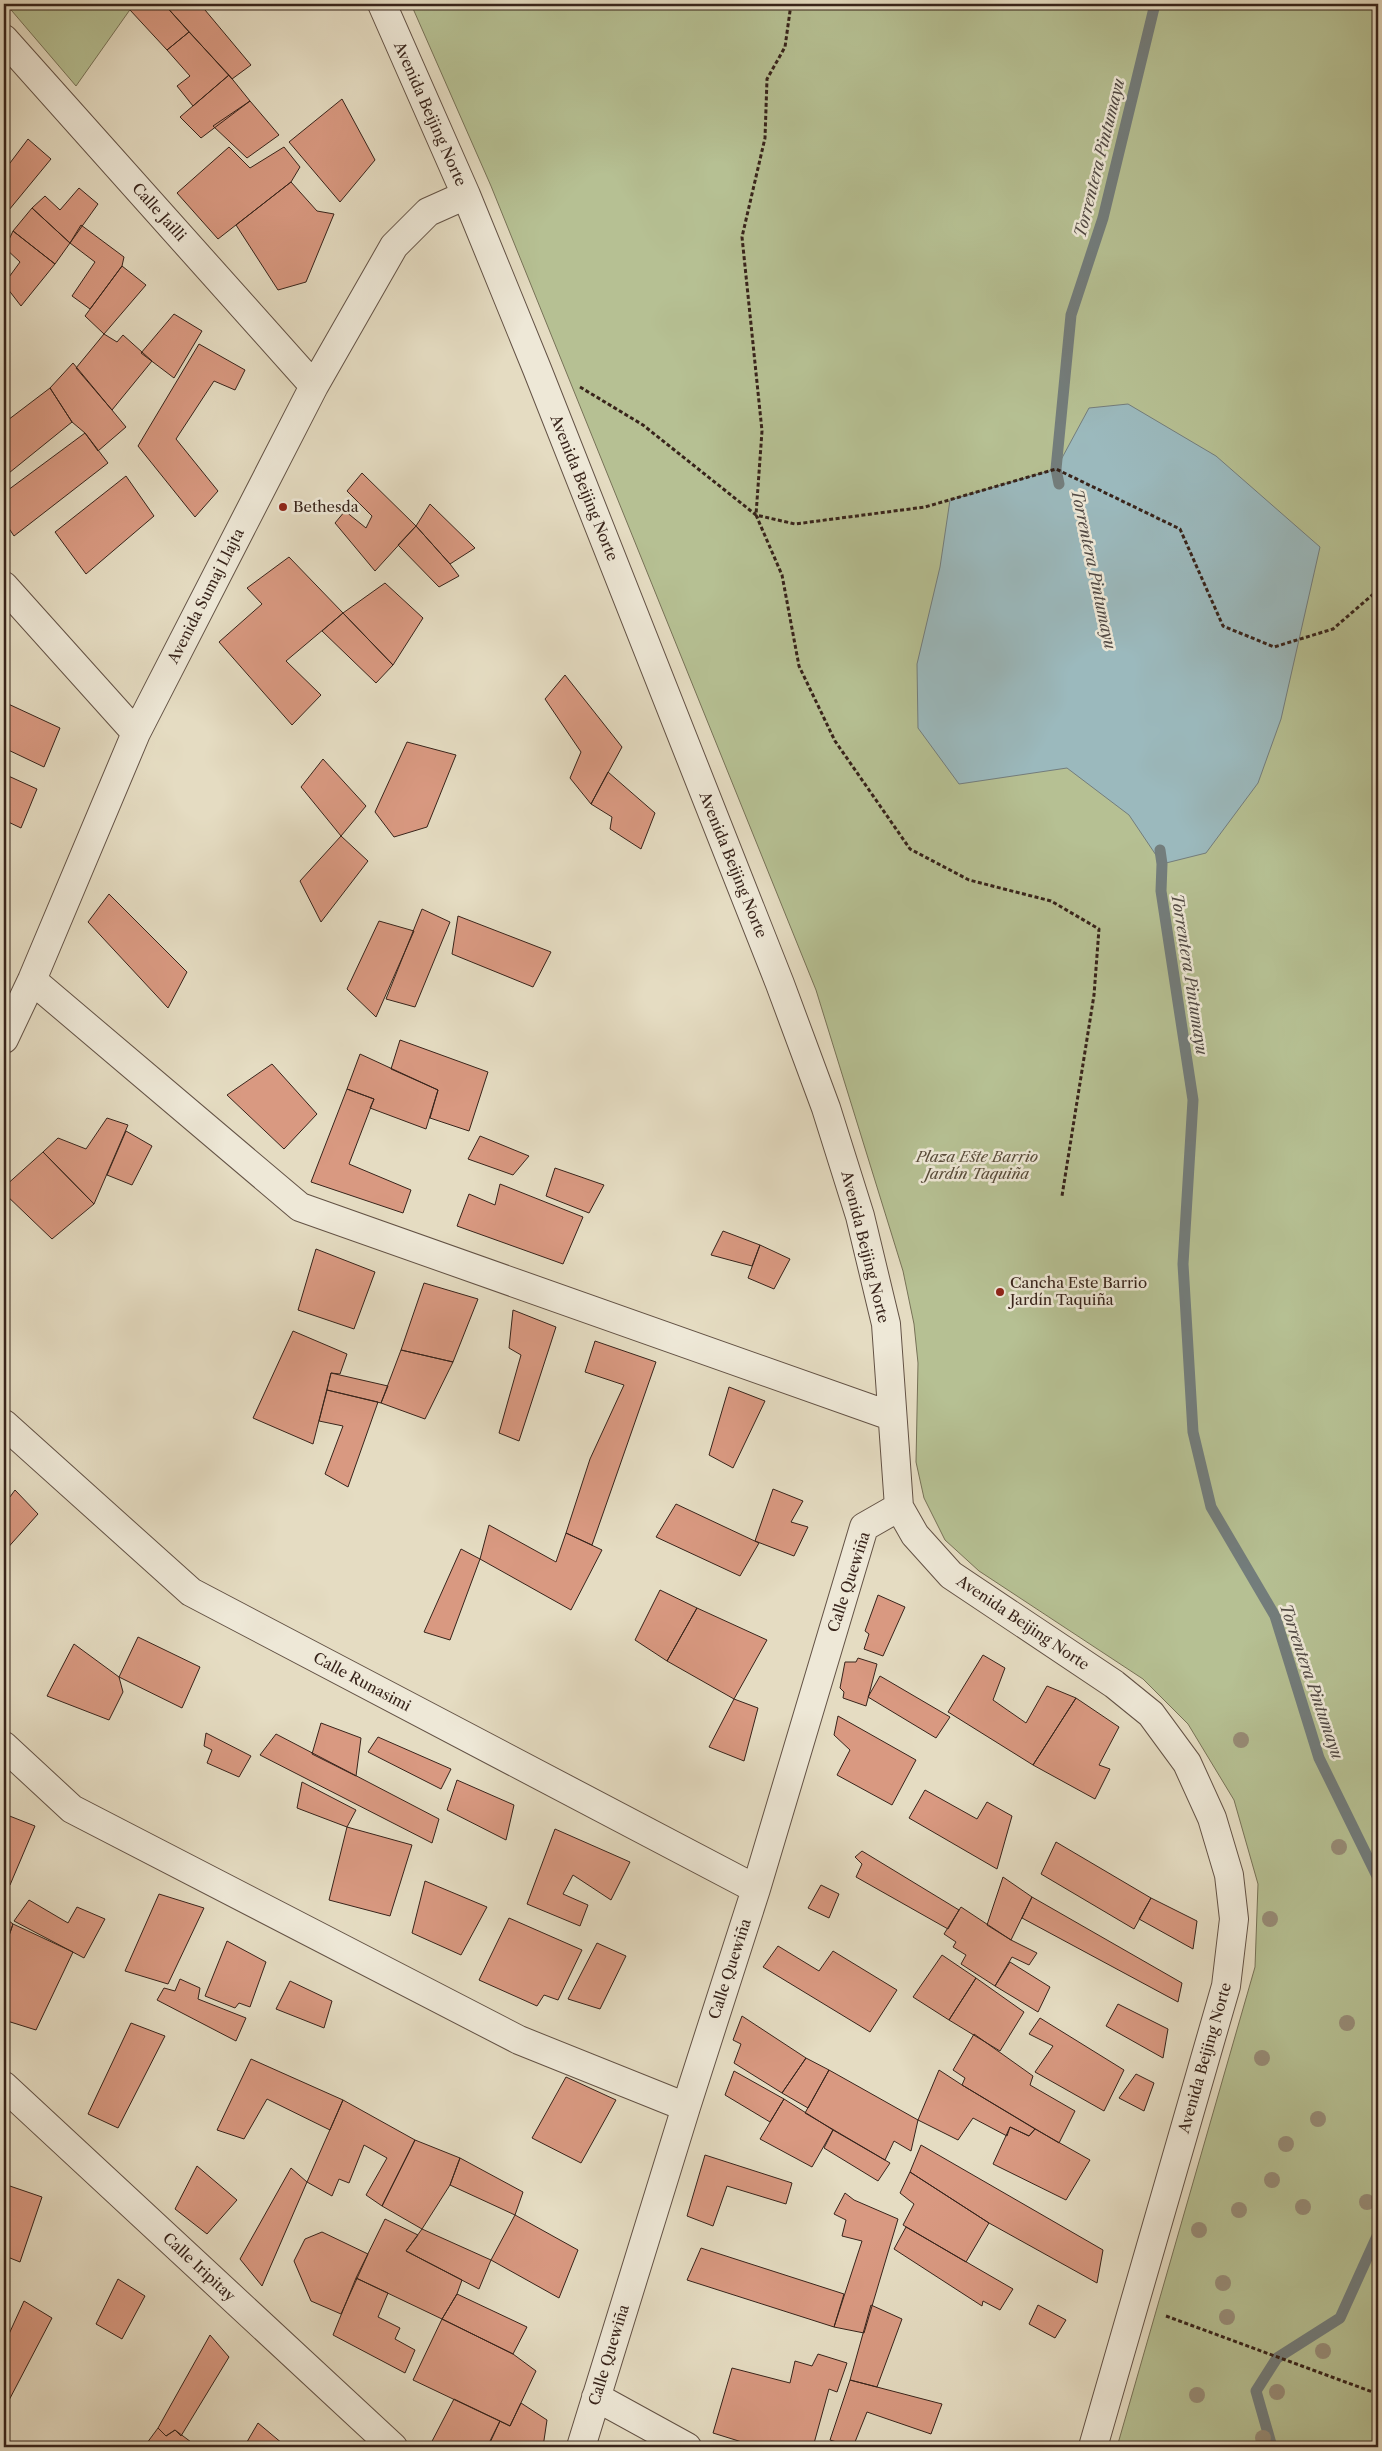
<svg xmlns="http://www.w3.org/2000/svg" width="1382" height="2451" viewBox="0 0 1382 2451" font-family="'Libre Caslon Text',serif">
  <style>
    .green { fill: #b6c093; stroke: #777257 }
    .water { fill: #9bb9bd; stroke: #737d7c }
    .lines { fill: none; stroke-linecap: round; stroke-linejoin: round }
    .stream { stroke: #737d7c; stroke-width: 11 }
    .building { fill: #d99981; stroke: #38241b }
    .minor-casing { stroke: #635245; stroke-width: 30 }
    .path { stroke: #38241b; stroke-width: 3; stroke-dasharray: 4 2.5; stroke-linecap: butt }
    .minor { stroke: #eee8d7; stroke-width: 28 }
    .tree { fill: #978c77 }
    .poi-dot { fill: #8f2418; stroke: #eee8d7; stroke-width: 2 }
    .labels { text-anchor: middle; stroke-width: 5; stroke-linejoin: round; paint-order: stroke }
    .street-label { font-size: 15px; fill: #38241b; stroke: #eee8d7 }
    .poi-label { font-size: 15px; fill: #38241b; stroke: #eee8d7; text-anchor: start }
    .park-label { font-size: 15px; font-style: italic; fill: #584b39; stroke: #eee8d7 }
    .water-label { font-size: 16px; font-style: italic; fill: #514944; stroke: #eee8d7 }
  </style>
  <rect width="100%" height="100%" fill="#e5dcc2"/>
  <filter id="stains"><feTurbulence type="fractalNoise" baseFrequency=".004" numOctaves="4"/><feColorMatrix values="0 0 0 0 .2 0 0 0 0 .09 0 0 0 0 .02 0 0 0 .5 -.17"/></filter>
  <radialGradient id="worn" r=".72"><stop offset=".6" stop-color="#630" stop-opacity="0"/><stop offset="1" stop-color="#630" stop-opacity=".3"/></radialGradient>
  <!-- green -->
  <path class="green" d="M 6,4 L 134,4 L 76,86 Z
    M 411,4 L 1378,4 L 1378,2447 L 1117,2447 L 1255,1967 L 1258,1884 L 1234,1800 L 1188,1724 L 1143,1679 L 979,1571 L 945,1540 L 924,1498 L 916,1462 L 918,1363 L 914,1324 L 903,1271 L 816,990 L 491,186 Z"/>
  <!-- water -->
  <path class="water" d="M 1128,404 L 1216,456 L 1320,547 L 1281,719 L 1258,783 L 1206,853 L 1162,864 L 1129,815 L 1067,768 L 959,784 L 918,728 L 917,664 L 940,567 L 950,500 L 1056,469 L 1089,408 Z"/>
  <g class="lines">
    <!-- stream -->
    <path class="stream" d="M 1059,484 L 1056,469 L 1071,315 L 1103,218 L 1155,4
      M 1160,850 L 1162,864 L 1161,891 L 1193,1100 L 1183,1264 L 1193,1432 L 1211,1507 L 1275,1616 L 1319,1758 L 1378,1878
      M 1272,2447 L 1256,2391 L 1277,2358 L 1340,2318 L 1378,2234"/>
  </g>
  <!-- building -->
  <path class="building" d="M 136,4 L 164,4 L 189,32 L 167,50 L 130,10 Z
    M 164,4 L 200,4 L 251,65 L 232,79 Z
    M 189,32 L 229,75 L 193,106 L 177,86 L 190,76 L 167,50 Z
    M 229,75 L 250,101 L 201,138 L 180,117 Z
    M 342,99 L 375,160 L 340,202 L 289,142 Z
    M 250,101 L 279,135 L 247,158 L 213,126 Z
    M 28,139 L 51,159 L 4,216 L 4,171 Z
    M 229,147 L 250,168 L 284,147 L 300,167 L 291,182 L 218,239 L 177,193 Z
    M 291,182 L 317,211 L 334,214 L 306,282 L 278,290 L 236,225 Z
    M 79,188 L 98,204 L 70,243 L 32,208 L 45,196 L 60,210 Z
    M 32,208 L 70,243 L 55,264 L 13,231 Z
    M 81,225 L 124,257 L 122,266 L 90,309 L 72,296 L 95,262 L 70,243 Z
    M 13,231 L 55,264 L 21,306 L 4,284 L 20,262 L 5,248 Z
    M 122,266 L 146,285 L 104,334 L 85,316 Z
    M 174,314 L 202,331 L 174,378 L 141,353 Z
    M 104,334 L 117,342 L 123,335 L 152,361 L 112,410 L 76,368 Z
    M 199,344 L 245,370 L 235,390 L 214,381 L 176,439 L 218,491 L 195,517 L 138,446 Z
    M 73,363 L 126,427 L 98,451 L 85,433 L 72,422 L 50,388 Z
    M 50,388 L 72,422 L 4,477 L 4,423 Z
    M 85,433 L 108,463 L 14,536 L 4,521 L 4,493 Z
    M 362,473 L 416,526 L 375,571 L 335,523 L 345,511 L 366,528 L 372,516 L 347,491 Z
    M 126,476 L 154,516 L 86,574 L 55,532 Z
    M 430,504 L 475,548 L 450,564 L 416,526 Z
    M 416,526 L 450,564 L 459,576 L 439,587 L 398,545 Z
    M 289,557 L 343,613 L 286,661 L 321,695 L 292,725 L 219,642 L 262,604 L 247,588 Z
    M 385,583 L 423,618 L 393,665 L 343,613 Z
    M 343,613 L 393,665 L 376,683 L 322,631 Z
    M 565,675 L 622,747 L 591,804 L 570,778 L 581,752 L 545,699 Z
    M 4,702 L 60,728 L 44,767 L 4,748 Z
    M 407,742 L 456,755 L 427,827 L 394,837 L 375,812 Z
    M 323,759 L 366,806 L 341,836 L 301,787 Z
    M 608,772 L 655,813 L 641,849 L 610,829 L 612,817 L 591,804 Z
    M 4,774 L 37,789 L 21,828 L 4,820 Z
    M 341,836 L 368,861 L 321,922 L 300,881 Z
    M 109,894 L 187,972 L 168,1008 L 88,922 Z
    M 422,909 L 450,922 L 415,1007 L 386,999 Z
    M 458,916 L 551,952 L 533,987 L 452,954 Z
    M 379,921 L 414,931 L 376,1017 L 347,989 Z
    M 400,1040 L 488,1072 L 469,1131 L 430,1118 L 438,1090 L 391,1069 Z
    M 360,1054 L 438,1090 L 426,1129 L 370,1108 L 374,1099 L 347,1089 Z
    M 272,1064 L 317,1114 L 284,1149 L 227,1095 Z
    M 347,1089 L 374,1099 L 349,1164 L 411,1190 L 403,1213 L 311,1182 Z
    M 107,1118 L 128,1125 L 94,1204 L 43,1152 L 58,1138 L 86,1149 Z
    M 126,1131 L 152,1146 L 132,1185 L 107,1175 Z
    M 480,1136 L 529,1156 L 513,1175 L 468,1159 Z
    M 43,1152 L 94,1204 L 52,1239 L 4,1193 L 4,1187 Z
    M 555,1168 L 604,1185 L 589,1213 L 546,1196 Z
    M 500,1184 L 583,1217 L 563,1264 L 457,1226 L 469,1194 L 495,1205 Z
    M 723,1231 L 760,1245 L 752,1266 L 711,1255 Z
    M 760,1245 L 790,1259 L 774,1289 L 748,1278 Z
    M 316,1249 L 375,1272 L 354,1329 L 298,1310 Z
    M 424,1283 L 478,1299 L 453,1362 L 401,1350 Z
    M 513,1310 L 556,1327 L 519,1441 L 499,1433 L 521,1355 L 509,1348 Z
    M 293,1331 L 347,1354 L 340,1374 L 331,1373 L 313,1444 L 253,1418 Z
    M 595,1341 L 656,1362 L 592,1545 L 566,1533 L 590,1459 L 624,1385 L 585,1372 Z
    M 401,1350 L 453,1362 L 425,1419 L 381,1403 Z
    M 331,1373 L 388,1386 L 381,1403 L 327,1390 Z
    M 729,1387 L 765,1401 L 733,1468 L 709,1455 Z
    M 327,1390 L 378,1402 L 348,1487 L 325,1474 L 343,1426 L 319,1421 Z
    M 773,1489 L 803,1501 L 791,1522 L 808,1527 L 794,1556 L 755,1541 Z
    M 15,1490 L 38,1514 L 4,1552 L 4,1505 Z
    M 676,1504 L 759,1543 L 740,1576 L 656,1537 Z
    M 489,1525 L 556,1562 L 566,1533 L 602,1550 L 571,1610 L 480,1559 Z
    M 461,1549 L 480,1559 L 450,1640 L 424,1632 Z
    M 660,1590 L 697,1608 L 667,1661 L 635,1640 Z
    M 878,1595 L 905,1607 L 883,1656 L 864,1649 L 869,1634 L 865,1631 Z
    M 697,1608 L 767,1640 L 734,1699 L 667,1661 Z
    M 138,1637 L 200,1667 L 182,1708 L 119,1677 Z
    M 74,1644 L 119,1677 L 123,1692 L 109,1720 L 47,1696 Z
    M 983,1655 L 1005,1668 L 993,1700 L 1026,1723 L 1047,1686 L 1076,1698 L 1033,1765 L 948,1712 Z
    M 858,1658 L 877,1664 L 866,1706 L 843,1698 L 844,1692 L 840,1688 L 845,1662 L 856,1662 Z
    M 880,1676 L 950,1717 L 936,1738 L 868,1697 Z
    M 1076,1698 L 1119,1727 L 1099,1765 L 1110,1769 L 1095,1799 L 1033,1765 Z
    M 734,1699 L 758,1708 L 744,1761 L 709,1747 Z
    M 838,1716 L 916,1760 L 892,1805 L 837,1775 L 850,1750 L 834,1735 Z
    M 321,1723 L 361,1738 L 356,1776 L 312,1754 Z
    M 206,1733 L 251,1756 L 239,1777 L 207,1763 L 212,1750 L 204,1746 Z
    M 276,1734 L 439,1819 L 432,1843 L 260,1755 Z
    M 378,1737 L 451,1769 L 441,1789 L 368,1752 Z
    M 457,1780 L 514,1805 L 506,1840 L 447,1810 Z
    M 302,1782 L 356,1810 L 347,1827 L 297,1808 Z
    M 925,1790 L 977,1819 L 987,1802 L 1012,1816 L 997,1869 L 909,1818 Z
    M 7,1815 L 35,1826 L 10,1885 L 4,1883 L 4,1823 Z
    M 347,1827 L 412,1845 L 390,1916 L 329,1900 Z
    M 555,1829 L 630,1862 L 611,1900 L 573,1875 L 563,1894 L 588,1905 L 580,1926 L 527,1904 Z
    M 1056,1842 L 1151,1898 L 1134,1929 L 1041,1874 Z
    M 862,1851 L 959,1910 L 948,1929 L 856,1877 L 862,1864 L 855,1857 Z
    M 1003,1877 L 1032,1897 L 1011,1940 L 987,1925 Z
    M 425,1881 L 487,1907 L 461,1955 L 412,1933 Z
    M 821,1885 L 839,1894 L 829,1918 L 808,1908 Z
    M 159,1894 L 204,1908 L 168,1984 L 125,1971 Z
    M 1032,1897 L 1182,1983 L 1178,2002 L 1022,1918 Z
    M 1151,1898 L 1197,1921 L 1193,1949 L 1139,1919 Z
    M 29,1900 L 68,1923 L 77,1907 L 105,1919 L 84,1958 L 14,1921 Z
    M 961,1907 L 1011,1940 L 1037,1953 L 1029,1965 L 1012,1957 L 995,1986 L 961,1964 L 966,1955 L 953,1947 L 956,1942 L 944,1934 Z
    M 4,1917 L 13,1924 L 4,1950 Z
    M 509,1918 L 582,1950 L 558,2000 L 544,1995 L 537,2006 L 479,1980 Z
    M 13,1924 L 73,1952 L 36,2030 L 4,2020 L 4,1950 Z
    M 227,1941 L 266,1962 L 250,2007 L 239,2003 L 235,2008 L 205,1996 Z
    M 597,1943 L 626,1956 L 600,2009 L 568,1999 Z
    M 778,1946 L 819,1971 L 833,1951 L 897,1990 L 870,2032 L 763,1967 Z
    M 942,1955 L 976,1978 L 949,2020 L 913,1997 Z
    M 1010,1962 L 1050,1987 L 1038,2012 L 995,1986 Z
    M 976,1978 L 1024,2012 L 1000,2051 L 949,2020 Z
    M 180,1979 L 200,1988 L 198,1999 L 246,2018 L 236,2041 L 157,2000 L 164,1988 L 175,1991 Z
    M 290,1981 L 332,2001 L 324,2028 L 276,2009 Z
    M 1118,2004 L 1168,2029 L 1163,2058 L 1106,2026 Z
    M 742,2016 L 806,2058 L 782,2093 L 734,2063 L 741,2044 L 733,2040 Z
    M 1040,2018 L 1124,2070 L 1104,2111 L 1035,2072 L 1053,2046 L 1029,2034 Z
    M 131,2023 L 165,2036 L 118,2128 L 88,2114 Z
    M 974,2034 L 1033,2076 L 1030,2085 L 1075,2111 L 1059,2143 L 962,2085 L 965,2078 L 953,2070 Z
    M 806,2058 L 829,2070 L 808,2108 L 782,2093 Z
    M 251,2059 L 343,2100 L 330,2130 L 267,2099 L 244,2139 L 217,2130 Z
    M 829,2070 L 918,2120 L 911,2151 L 894,2141 L 885,2160 L 805,2113 Z
    M 939,2070 L 962,2085 L 1035,2129 L 1029,2136 L 1010,2127 L 1007,2136 L 973,2118 L 958,2140 L 918,2120 Z
    M 734,2071 L 784,2099 L 770,2122 L 725,2095 Z
    M 1136,2074 L 1154,2083 L 1144,2111 L 1119,2098 Z
    M 566,2077 L 616,2100 L 581,2163 L 532,2138 Z
    M 784,2099 L 833,2130 L 812,2167 L 760,2139 Z
    M 343,2100 L 415,2140 L 382,2206 L 366,2195 L 387,2158 L 364,2145 L 349,2183 L 339,2179 L 332,2196 L 307,2182 Z
    M 1010,2127 L 1029,2136 L 1035,2129 L 1090,2160 L 1066,2200 L 993,2164 Z
    M 833,2130 L 890,2163 L 878,2181 L 824,2148 Z
    M 415,2140 L 460,2158 L 450,2185 L 422,2229 L 382,2206 Z
    M 921,2145 L 1103,2250 L 1097,2283 L 989,2223 L 910,2172 Z
    M 705,2155 L 792,2183 L 786,2204 L 727,2186 L 713,2226 L 687,2216 Z
    M 460,2158 L 523,2192 L 515,2215 L 450,2185 Z
    M 197,2166 L 237,2200 L 207,2234 L 175,2209 Z
    M 291,2168 L 307,2182 L 262,2286 L 240,2259 Z
    M 910,2172 L 989,2223 L 966,2262 L 903,2225 L 914,2204 L 900,2193 Z
    M 4,2184 L 42,2197 L 20,2262 L 5,2256 L 4,2263 Z
    M 845,2193 L 854,2200 L 898,2219 L 864,2333 L 834,2327 L 862,2241 L 842,2236 L 846,2220 L 834,2214 Z
    M 515,2215 L 578,2250 L 559,2298 L 491,2260 Z
    M 385,2219 L 418,2235 L 406,2251 L 462,2280 L 457,2294 L 442,2319 L 356,2278 Z
    M 906,2227 L 1013,2289 L 1000,2310 L 983,2301 L 982,2306 L 894,2249 Z
    M 422,2229 L 491,2260 L 479,2289 L 406,2251 Z
    M 322,2232 L 368,2254 L 341,2314 L 311,2301 L 294,2261 L 305,2239 Z
    M 701,2248 L 844,2294 L 834,2327 L 687,2280 Z
    M 356,2278 L 388,2293 L 378,2317 L 400,2328 L 395,2339 L 415,2350 L 405,2373 L 333,2335 Z
    M 118,2279 L 145,2296 L 122,2339 L 96,2324 Z
    M 457,2294 L 527,2327 L 513,2354 L 442,2319 Z
    M 24,2301 L 52,2318 L 7,2404 L 4,2402 L 4,2345 Z
    M 871,2305 L 902,2319 L 877,2387 L 850,2380 Z
    M 1038,2305 L 1066,2320 L 1055,2338 L 1029,2324 Z
    M 442,2319 L 513,2354 L 536,2371 L 510,2426 L 413,2380 Z
    M 210,2335 L 229,2357 L 181,2436 L 175,2430 L 166,2436 L 158,2428 Z
    M 818,2354 L 847,2363 L 837,2392 L 829,2389 L 813,2447 L 758,2447 L 713,2433 L 732,2368 L 790,2383 L 795,2361 L 812,2366 Z
    M 850,2380 L 942,2404 L 931,2434 L 867,2412 L 853,2447 L 830,2440 Z
    M 454,2399 L 500,2421 L 487,2447 L 429,2447 Z
    M 521,2403 L 547,2420 L 543,2447 L 488,2447 L 500,2421 L 510,2426 Z
    M 258,2423 L 283,2444 L 281,2447 L 244,2447 Z
    M 158,2428 L 166,2436 L 175,2430 L 195,2445 L 194,2447 L 144,2447 Z"/>
  <g class="lines">
    <!-- minor casing -->
    <g class="minor-casing">
      <path id="minor" d="M 382,4 L 466,195 L 537,369 L 780,984 L 826,1108 L 860,1216 L 886,1324 L 899,1507 L 915,1535 L 951,1575 L 1114,1684 L 1151,1714 L 1187,1763 L 1212,1818 L 1229,1875 L 1234,1919 L 1226,1986 L 1093,2447
        M 4,39 L 314,386
        M 4,586 L 136,733
        M 32,980 L 300,1207 L 891,1416
        M 4,1039 L 32,980 L 136,733 L 314,386 L 394,246 L 428,212 L 466,195
        M 4,1424 L 191,1592 L 756,1889
        M 4,1746 L 72,1809 L 519,2040 L 686,2107
        M 4,2086 L 393,2447
        M 596,2397 L 687,2447
        M 581,2447 L 686,2107 L 756,1889 L 864,1527 L 899,1507"/>
    </g>
    <!-- path -->
    <path class="path" d="M 791,4 L 785,47 L 767,79 L 765,138 L 742,237 L 762,431 L 756,515 L 782,575 L 799,666 L 835,741 L 910,849 L 969,880 L 1051,901 L 1099,929 L 1094,995 L 1062,1196
      M 1378,176 L 1376,188 L 1378,193
      M 580,387 L 643,425 L 756,515 L 795,524 L 925,507 L 1056,469 L 1180,529 L 1223,626 L 1274,647 L 1333,629 L 1378,590
      M 1166,2316 L 1378,2394"/>
    <!-- minor -->
    <use href="#minor" class="minor"/>
  </g>
  <!-- trees -->
  <g class="tree">
    <circle cx="1241" cy="1740" r="8"/>
    <circle cx="1339" cy="1847" r="8"/>
    <circle cx="1270" cy="1919" r="8"/>
    <circle cx="1347" cy="2023" r="8"/>
    <circle cx="1262" cy="2058" r="8"/>
    <circle cx="1318" cy="2119" r="8"/>
    <circle cx="1286" cy="2144" r="8"/>
    <circle cx="1272" cy="2180" r="8"/>
    <circle cx="1367" cy="2202" r="8"/>
    <circle cx="1303" cy="2207" r="8"/>
    <circle cx="1239" cy="2210" r="8"/>
    <circle cx="1199" cy="2230" r="8"/>
    <circle cx="1223" cy="2283" r="8"/>
    <circle cx="1227" cy="2317" r="8"/>
    <circle cx="1323" cy="2351" r="8"/>
    <circle cx="1277" cy="2392" r="8"/>
    <circle cx="1197" cy="2395" r="8"/>
    <circle cx="1263" cy="2438" r="8"/>
  </g>
  <!-- markers -->
  <g class="poi-dot">
    <circle cx="283" cy="507" r="5"/>
    <circle cx="1000" cy="1292" r="5"/>
  </g>
  <g class="labels">
    <!-- street labels -->
    <g class="street-label">
      <text transform="translate(430 114) rotate(66)" y="5">Avenida Beijing Norte</text>
      <text transform="translate(159 212) rotate(48)" y="5">Calle Jailli</text>
      <text transform="translate(584 488) rotate(68)" y="5">Avenida Beijing Norte</text>
      <text transform="translate(206 596) rotate(-63)" y="5">Avenida Sumaj Llajta</text>
      <text transform="translate(733 865) rotate(68)" y="5">Avenida Beijing Norte</text>
      <text transform="translate(865 1247) rotate(76)" y="5">Avenida Beijing Norte</text>
      <text transform="translate(849 1582) rotate(-72)" y="5">Calle Quewiña</text>
      <text transform="translate(1023 1623) rotate(34)" y="5">Avenida Beijing Norte</text>
      <text transform="translate(362 1682) rotate(28)" y="5">Calle Runasimi</text>
      <text transform="translate(730 1969) rotate(-72)" y="5">Calle Quewiña</text>
      <text transform="translate(1205 2058) rotate(-74)" y="5">Avenida Beijing Norte</text>
      <text transform="translate(199 2267) rotate(43)" y="5">Calle Iripitay</text>
      <text transform="translate(609 2355) rotate(-73)" y="5">Calle Quewiña</text>
    </g>
    <!-- poi labels -->
    <g class="poi-label">
      <text x="293" y="512">Bethesda</text>
      <text x="1010" y="1288">Cancha Este Barrio<tspan x="1010" dy="17">Jardín Taquiña</tspan></text>
    </g>
    <!-- park labels -->
    <g class="park-label">
      <text x="977" y="1162">Plaza Este Barrio<tspan x="977" dy="17">Jardín Taquiña</tspan></text>
    </g>
    <!-- water labels -->
    <g class="water-label">
      <text transform="translate(1099 158) rotate(-76)" y="6">Torrentera Pintumayu</text>
      <text transform="translate(1094 569) rotate(78)" y="6">Torrentera Pintumayu</text>
      <text transform="translate(1190 974) rotate(81)" y="6">Torrentera Pintumayu</text>
      <text transform="translate(1312 1681) rotate(71)" y="6">Torrentera Pintumayu</text>
    </g>
  </g>
  <!-- margin -->
  <rect width="1382" height="2451" fill="none" stroke="#e5dcc2" stroke-width="20"/>
  <rect x="5" y="5" width="1372" height="2441" fill="none" stroke="#38241b" stroke-width="2.5"/>
  <rect x="10" y="10" width="1362" height="2431" fill="none" stroke="#38241b"/>
  <rect width="100%" height="100%" filter="url(#stains)"/>
  <rect width="100%" height="100%" fill="url(#worn)"/>
</svg>
